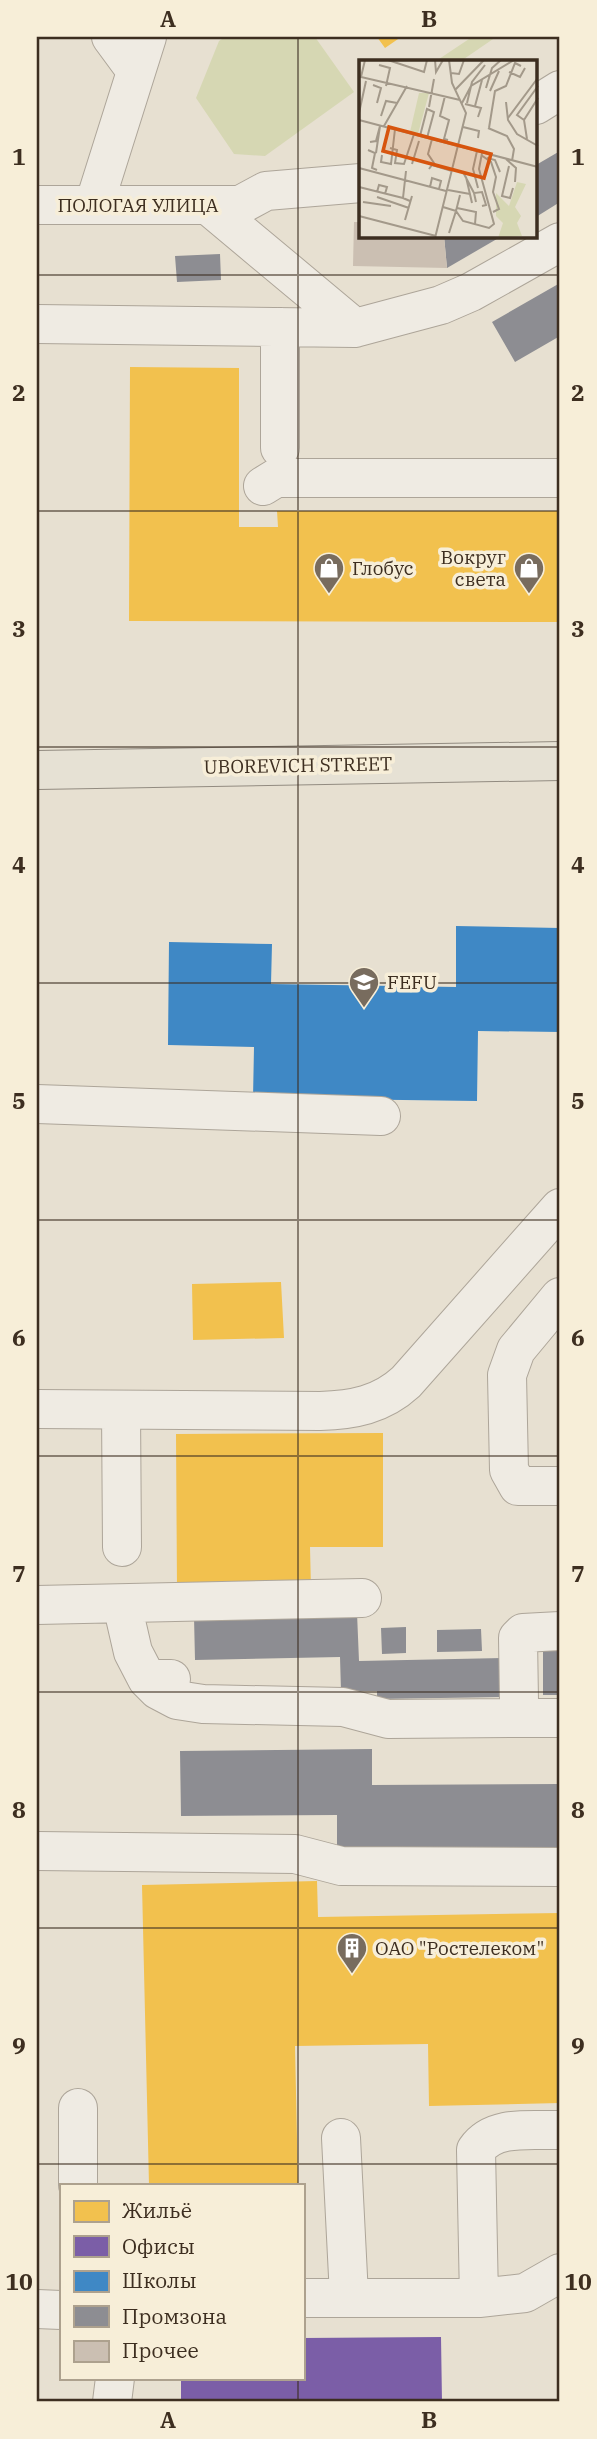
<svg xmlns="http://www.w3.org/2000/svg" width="597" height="2439" viewBox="0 0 597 2439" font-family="'IBM Plex Serif',serif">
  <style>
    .green { fill: #d6d7b3 }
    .homes { fill: #f2c14e }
    .offices { fill: #7b5ea7 }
    .schools { fill: #3f88c5 }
    .industry { fill: #8d8d92 }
    .building { fill: #cbbfb2 }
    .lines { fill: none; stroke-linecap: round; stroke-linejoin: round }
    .minor-casing { stroke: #ada599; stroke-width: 40 }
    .major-casing { stroke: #928b80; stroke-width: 40 }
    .minor { stroke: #efebe3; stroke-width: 38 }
    .major { stroke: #e6e1d4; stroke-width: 38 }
    .grid { fill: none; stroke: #3d2e20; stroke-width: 2; stroke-opacity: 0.55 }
    .labels { text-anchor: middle; stroke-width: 7; stroke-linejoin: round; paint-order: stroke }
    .street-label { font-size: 19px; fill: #3d2e20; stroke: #f7eed8 }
    .poi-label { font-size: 19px; fill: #3d2e20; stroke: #f7eed8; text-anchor: start }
    .inset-road { fill: none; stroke: #a3998a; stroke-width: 2 }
    .view { fill: #d7550e; fill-opacity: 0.15; stroke: #d7550e; stroke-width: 3.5 }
    .inset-edge { fill: none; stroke: #3d2e20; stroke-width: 3.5 }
    .neatline { fill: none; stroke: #3d2e20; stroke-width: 2.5 }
    .grid-label { font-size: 23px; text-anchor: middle; font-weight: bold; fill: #3d2e20 }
  </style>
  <rect width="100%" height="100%" fill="#e7e0d1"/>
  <!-- green -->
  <path class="green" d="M 225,37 L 315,37 L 354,92 L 265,156 L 234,154 L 196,98 L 219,41 Z
    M 472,37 L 496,37 L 461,61 L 436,61 Z"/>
  <!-- homes -->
  <path class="homes" d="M 377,37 L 401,37 L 385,48 Z
    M 130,367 L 239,368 L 239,527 L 278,527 L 277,511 L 560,511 L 560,622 L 129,621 Z
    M 281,1282 L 284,1338 L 193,1340 L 192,1284 Z
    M 383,1433 L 383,1547 L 310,1547 L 311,1589 L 177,1589 L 176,1434 Z
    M 317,1881 L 318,1917 L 560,1913 L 560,2103 L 429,2106 L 428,2044 L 295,2046 L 298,2185 L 149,2185 L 142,1885 Z"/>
  <!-- offices -->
  <path class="offices" d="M 441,2337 L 442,2402 L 181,2402 L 181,2378 L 303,2378 L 303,2338 Z"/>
  <!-- schools -->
  <path class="schools" d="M 456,926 L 560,928 L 560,1032 L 478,1031 L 477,1101 L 253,1098 L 254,1047 L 168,1045 L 169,942 L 272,944 L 271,984 L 456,987 Z"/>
  <!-- industry -->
  <path class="industry" d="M 560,151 L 560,202 L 536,217 L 536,165 Z
    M 444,236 L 502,236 L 447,268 Z
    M 220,254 L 221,280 L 177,282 L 175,256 Z
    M 560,283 L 560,336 L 515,362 L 492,322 Z
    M 357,1613 L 359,1661 L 503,1658 L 504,1697 L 377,1699 L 377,1691 L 341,1691 L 340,1657 L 195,1660 L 194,1617 Z
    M 406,1627 L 406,1653 L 382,1654 L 381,1628 Z
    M 481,1629 L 482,1651 L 437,1652 L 437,1630 Z
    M 543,1649 L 560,1649 L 560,1695 L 543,1695 Z
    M 372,1749 L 372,1785 L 560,1784 L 560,1847 L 337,1848 L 337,1815 L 181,1816 L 180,1751 Z"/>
  <!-- building -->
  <path class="building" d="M 354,222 L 361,222 L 361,236 L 444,236 L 447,268 L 353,266 Z"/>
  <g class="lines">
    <!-- minor casing -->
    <g class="minor-casing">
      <path id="minor" d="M 111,37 L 136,71
        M 536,105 L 560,90
        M 37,205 L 240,205 L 266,191 L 361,183
        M 94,205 L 147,37
        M 210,207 L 355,328
        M 37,324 L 355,328 L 441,305 L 471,292 L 560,242
        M 280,448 L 280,327
        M 263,486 L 276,478 L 560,478
        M 37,1104 L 381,1116
        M 560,1297 L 516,1350 L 507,1375 L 509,1470 L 518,1486 L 560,1486
        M 37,1409 L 320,1411 C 353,1410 381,1405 406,1382 L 560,1208
        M 121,1410 L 122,1547
        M 122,1604 L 133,1652 L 147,1679 L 171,1679
        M 37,1605 L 362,1598
        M 147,1679 L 158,1690 L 177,1700 L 203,1704 L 343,1707 L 388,1719 L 515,1718 L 519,1701 L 518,1638 L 523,1633 L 560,1631
        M 515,1718 L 560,1718
        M 37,1851 L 295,1854 L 341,1866 L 560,1867
        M 341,2138 L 349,2296
        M 78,2185 L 78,2108
        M 303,2298 L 479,2298 L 525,2293 L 560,2273
        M 479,2298 L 476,2150 C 494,2124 532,2131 560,2130
        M 37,2309 L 61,2310
        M 112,2402 L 115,2378"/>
    </g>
    <!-- major casing -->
    <g class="major-casing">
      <path id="major" d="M 37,770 L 560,761"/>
    </g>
    <!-- minor -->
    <use href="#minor" class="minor"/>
    <!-- major -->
    <use href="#major" class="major"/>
  </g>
  <!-- grid -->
  <path class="grid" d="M 298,37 L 298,2185M 37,275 L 560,275M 37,511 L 560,511M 37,747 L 560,747M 37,983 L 560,983M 37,1220 L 560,1220M 37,1456 L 560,1456M 37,1692 L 560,1692M 37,1928 L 560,1928M 37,2164 L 560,2164M 298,2378 L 298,2402"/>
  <!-- icons -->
  <defs>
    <g id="shop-pin" transform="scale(1.575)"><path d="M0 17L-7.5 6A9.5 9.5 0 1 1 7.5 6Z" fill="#786c5e" stroke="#f7eed8"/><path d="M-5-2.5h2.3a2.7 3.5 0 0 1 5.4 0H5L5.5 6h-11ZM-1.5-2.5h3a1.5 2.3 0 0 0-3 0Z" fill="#fff"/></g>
    <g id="university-pin" transform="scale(1.575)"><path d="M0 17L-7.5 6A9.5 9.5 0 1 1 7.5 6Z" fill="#786c5e" stroke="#f7eed8"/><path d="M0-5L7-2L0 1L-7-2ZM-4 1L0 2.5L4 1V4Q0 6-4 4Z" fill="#fff"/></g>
    <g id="building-pin" transform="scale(1.575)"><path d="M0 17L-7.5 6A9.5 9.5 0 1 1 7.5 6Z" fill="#786c5e" stroke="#f7eed8"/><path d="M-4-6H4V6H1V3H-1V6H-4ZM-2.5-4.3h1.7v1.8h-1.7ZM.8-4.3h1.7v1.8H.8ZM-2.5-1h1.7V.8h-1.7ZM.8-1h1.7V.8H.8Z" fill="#fff"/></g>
  </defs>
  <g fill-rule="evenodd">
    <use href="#shop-pin" x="329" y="568"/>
    <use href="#shop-pin" x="529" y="568"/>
    <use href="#university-pin" x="364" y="982"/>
    <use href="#building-pin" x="352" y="1948"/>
  </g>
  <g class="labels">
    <!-- street labels -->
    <g class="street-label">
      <text x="138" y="212">ПОЛОГАЯ УЛИЦА</text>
      <text transform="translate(298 765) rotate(-1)" y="7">UBOREVICH STREET</text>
    </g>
    <!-- poi labels -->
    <g class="poi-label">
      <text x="506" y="564" text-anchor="end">Вокруг<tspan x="506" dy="22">света</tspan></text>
      <text x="352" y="575">Глобус</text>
      <text x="387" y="989">FEFU</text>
      <text x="375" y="1955">ОАО "Ростелеком"</text>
    </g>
  </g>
  <!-- overview -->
  <g transform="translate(359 60)">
    <rect width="178" height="178" fill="#e7e0d1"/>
    <path d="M 60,33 L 70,33 L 59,74 L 51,72 ZM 158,122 L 167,124 L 156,147 L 162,156 L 158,163 L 163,176 L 139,178 L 144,163 L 137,156 L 137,133 L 150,146 Z" fill="#d6d7b3"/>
    <path class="inset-road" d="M 6,0 L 2,17 L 101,40M 29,0 L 65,12 L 68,0M 76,0 L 77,12 L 84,0M 20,5 L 31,8 L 27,26M 150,12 L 161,17 L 166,8M 92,13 L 100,14 L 105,0M 14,25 L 22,28 L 18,43M 127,28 L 133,8 L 142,0M 96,30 L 125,0M 131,31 L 140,11M 86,36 L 81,56 L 90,60 L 85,79 L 89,80M 147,42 L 149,60 L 158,74 L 179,86M 103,43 L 112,26 L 155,0M 108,43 L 113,22 L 126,5M 106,44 L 122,48 L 119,57M 116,46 L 123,20M 70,47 L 75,19M 0,53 L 7,21M 22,56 L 27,41 L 38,43M 149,58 L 178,19M 0,60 L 99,86M 165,60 L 158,55 L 179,26M 25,66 L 48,26M 104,67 L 120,71 L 119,78M 129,68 L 148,76 L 155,89 L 153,101M 130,68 L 136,31 L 147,26 L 156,3 L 162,6M 61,76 L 68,49 L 75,52 L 68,78M 73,79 L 69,94 L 77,106M 168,79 L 165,60 L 179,38M 11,82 L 17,81 L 21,66M 99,86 L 179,107M 31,88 L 38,90 L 36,103 L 45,104 L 55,74M 9,90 L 16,93 L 13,108 L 18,110M 118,91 L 114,109 L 119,128M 17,93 L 21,66M 23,95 L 22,102 L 32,104 L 36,69M 122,95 L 132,102 L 137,117 L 134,132 L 140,149 L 134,152M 128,98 L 136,100 L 141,112M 147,99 L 157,108 L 156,122M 53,104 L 60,81M 150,106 L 143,136 L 151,138 L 154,128M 0,108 L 87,131M 70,109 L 73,105 L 93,111M 47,111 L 44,138 L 51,141M 104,112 L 115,133M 107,117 L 113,143M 0,127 L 44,138M 71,127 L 73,118 L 82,121 L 80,129M 89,130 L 111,134M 18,132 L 20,125 L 28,127 L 26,134M 18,137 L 50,148M 4,142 L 32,146M 117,142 L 115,133 L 123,132 L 127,145 L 123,146M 84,147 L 97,151 L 101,135M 98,148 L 117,152 L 116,164M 0,156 L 77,176M 46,160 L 53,136M 90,173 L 97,151 L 104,161 L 130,168 L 135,164 L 120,109 L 123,93M 76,178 L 107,53 L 93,23 L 90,0"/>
    <path class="view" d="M 30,67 L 132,94 L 125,118 L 24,91 Z"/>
    <rect width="178" height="178" class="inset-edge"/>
  </g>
  <!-- border -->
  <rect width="597" height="2439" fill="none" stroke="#f7eed8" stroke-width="77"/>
  <!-- legend -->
  <rect x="60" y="2184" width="245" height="196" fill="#f7eed8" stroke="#ada18e" stroke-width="2"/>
  <rect x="74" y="2201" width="35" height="21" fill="#f2c14e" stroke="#ada18e" stroke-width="2"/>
  <text x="122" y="2218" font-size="21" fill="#3d2e20">Жильё</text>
  <rect x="74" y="2236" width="35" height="21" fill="#7b5ea7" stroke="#ada18e" stroke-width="2"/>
  <text x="122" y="2254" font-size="21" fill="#3d2e20">Офисы</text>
  <rect x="74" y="2271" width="35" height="21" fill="#3f88c5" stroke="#ada18e" stroke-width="2"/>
  <text x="122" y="2288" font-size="21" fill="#3d2e20">Школы</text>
  <rect x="74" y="2306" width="35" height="21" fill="#8d8d92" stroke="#ada18e" stroke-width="2"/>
  <text x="122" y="2324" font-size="21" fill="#3d2e20">Промзона</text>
  <rect x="74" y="2341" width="35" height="21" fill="#cbbfb2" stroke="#ada18e" stroke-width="2"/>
  <text x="122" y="2358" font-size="21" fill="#3d2e20">Прочее</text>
  <rect x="38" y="38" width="520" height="2362" class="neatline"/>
  <g class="grid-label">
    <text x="168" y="27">A</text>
    <text x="429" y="27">B</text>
    <text x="19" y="165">1</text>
    <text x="578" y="165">1</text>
    <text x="19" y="401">2</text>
    <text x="578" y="401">2</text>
    <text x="19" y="637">3</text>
    <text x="578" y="637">3</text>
    <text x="19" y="873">4</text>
    <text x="578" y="873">4</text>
    <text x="19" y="1109">5</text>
    <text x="578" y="1109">5</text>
    <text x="19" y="1346">6</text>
    <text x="578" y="1346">6</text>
    <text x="19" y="1582">7</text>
    <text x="578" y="1582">7</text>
    <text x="19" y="1818">8</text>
    <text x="578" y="1818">8</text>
    <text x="19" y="2054">9</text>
    <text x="578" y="2054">9</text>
    <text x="19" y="2290">10</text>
    <text x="578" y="2290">10</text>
    <text x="168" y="2428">A</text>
    <text x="429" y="2428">B</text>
  </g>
</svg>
